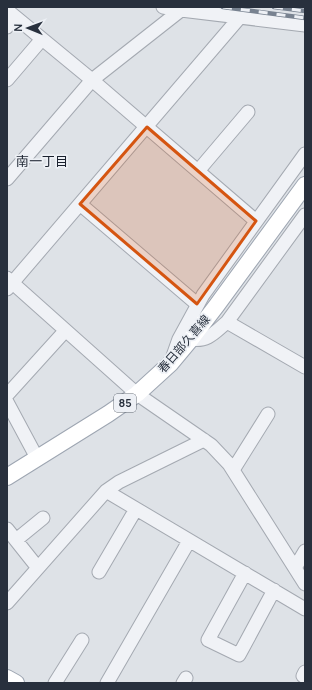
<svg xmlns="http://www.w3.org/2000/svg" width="312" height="690" viewBox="0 0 312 690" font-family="Manrope,'Noto Sans JP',sans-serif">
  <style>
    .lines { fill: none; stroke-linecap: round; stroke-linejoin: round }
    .minor-casing { stroke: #a4a9b1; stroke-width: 15 }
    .major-casing { stroke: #9ea6b2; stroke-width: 18 }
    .minor { stroke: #f0f2f6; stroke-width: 13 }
    .major { stroke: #fff; stroke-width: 16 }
    .rail-casing { stroke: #788290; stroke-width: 4.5 }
    .rail { stroke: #edf0f5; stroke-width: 3; stroke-dasharray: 9; stroke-linecap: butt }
    .marked { fill: #d55511; fill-opacity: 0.2; stroke: #d55511; stroke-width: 3; stroke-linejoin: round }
    .labels { text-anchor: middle; stroke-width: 3.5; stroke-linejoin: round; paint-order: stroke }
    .shield { fill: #edf0f5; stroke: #636a74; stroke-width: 1 }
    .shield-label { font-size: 11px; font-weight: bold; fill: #28303d }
    .street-label { font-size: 12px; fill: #28303d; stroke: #edf0f5 }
    .neighbourhood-label { font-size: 13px; fill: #1a212e; stroke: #edf0f5 }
  </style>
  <rect width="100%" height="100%" fill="#dee2e7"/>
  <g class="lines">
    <!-- minor casing -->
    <g class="minor-casing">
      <path id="minor" d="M 7,10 L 92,80 L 256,221
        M 181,10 L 305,25
        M 7,27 L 15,17
        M 7,80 L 42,39
        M 198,171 L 248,112
        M 7,179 L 92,80 L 181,10 L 163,7
        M 80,204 L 197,304
        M 7,278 L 137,394 L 211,445 L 229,464 L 305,584
        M 7,289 L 240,17
        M 227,322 L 305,367
        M 191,339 C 208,342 215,332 227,322 L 305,215
        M 172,359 L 179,339 L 203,295 L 305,154
        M 7,395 L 65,331
        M 7,402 L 37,458
        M 233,470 L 268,414
        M 106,491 L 305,609
        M 7,529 L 38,568
        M 16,540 L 43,518
        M 295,568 L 305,551
        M 99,572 L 136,509
        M 245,573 L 208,640 L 239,655 L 274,590
        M 7,603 L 106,491 L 119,482 L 204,440
        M 303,676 L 305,672
        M 55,683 L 82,640
        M 107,683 L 189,541
        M 183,683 L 186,678"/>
    </g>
    <!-- major casing -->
    <g class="major-casing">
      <path id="major" d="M 7,477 L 108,414 L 137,394 L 171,363 L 191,339 L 217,305 L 305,185
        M 7,678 L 16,683"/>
    </g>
    <!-- minor -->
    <use href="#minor" class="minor"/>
    <!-- major -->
    <use href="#major" class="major"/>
    <!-- rail casing -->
    <g class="rail-casing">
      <path id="rail" d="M 223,7 L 305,18
        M 274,7 L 305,11"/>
    </g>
    <!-- rail -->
    <use href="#rail" class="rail"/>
  </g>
  <!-- marked area -->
  <path class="marked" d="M 147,127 L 256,221 L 197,304 L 80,204 Z"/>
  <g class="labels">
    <!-- shield labels -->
    <rect class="shield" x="114" y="394" width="22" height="18" rx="3"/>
    <g class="shield-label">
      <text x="125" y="407">85</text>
    </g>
    <!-- street labels -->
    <g class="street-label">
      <text transform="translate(184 344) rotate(-49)" y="4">春日部久喜線</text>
    </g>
    <!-- neighbourhood labels -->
    <g class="neighbourhood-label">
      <text x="42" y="166">南一丁目</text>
    </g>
  </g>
  <!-- border -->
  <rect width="312" height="690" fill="none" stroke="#28303d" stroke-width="16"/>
  <!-- north arrow -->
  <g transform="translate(28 28) rotate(271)" stroke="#edf0f5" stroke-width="3" paint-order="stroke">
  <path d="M0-3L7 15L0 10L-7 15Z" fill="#28303d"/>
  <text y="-6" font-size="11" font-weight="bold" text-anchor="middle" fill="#28303d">N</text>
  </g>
</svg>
